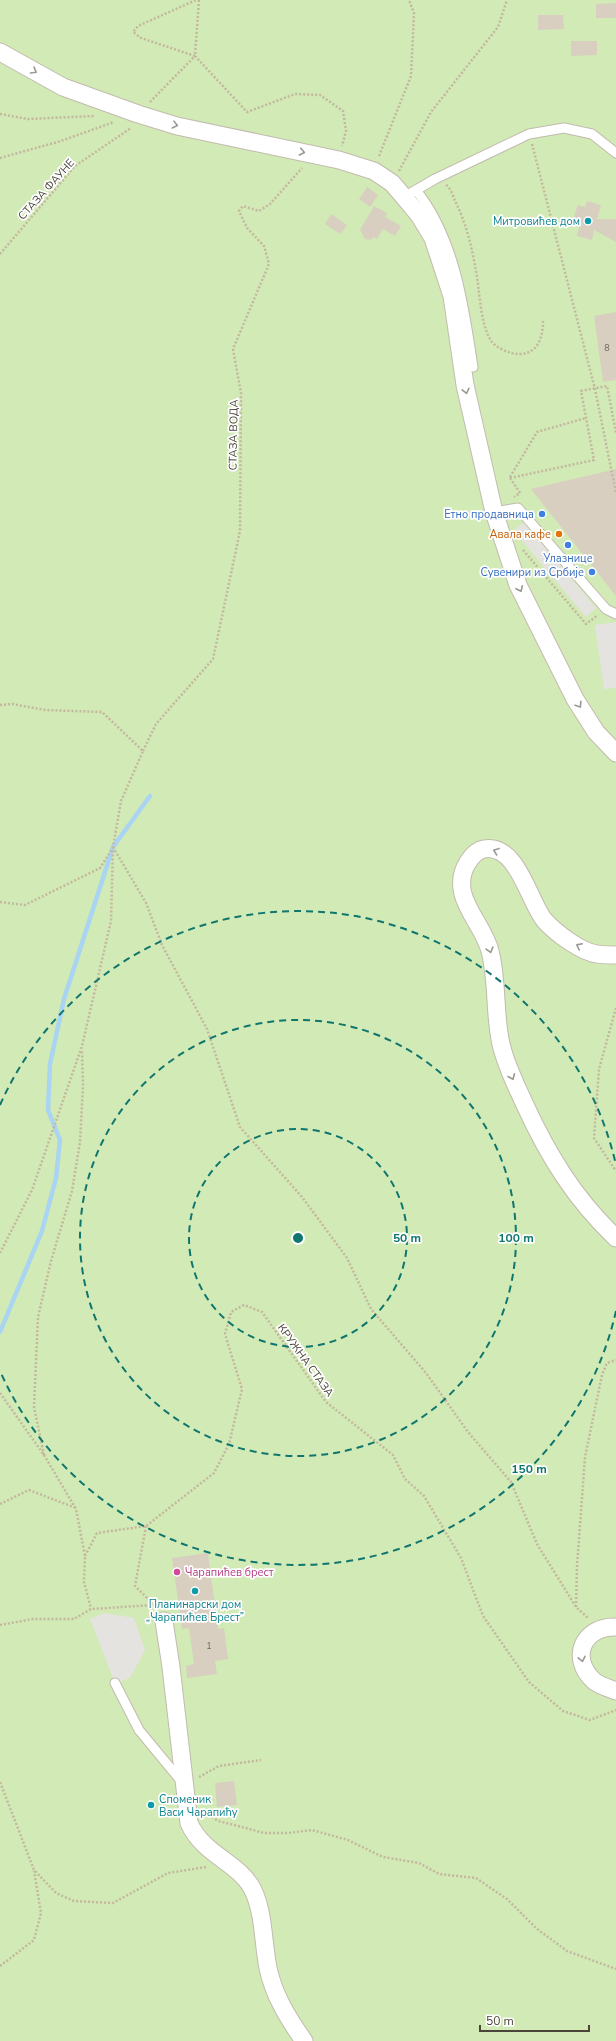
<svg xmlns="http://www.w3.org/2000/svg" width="616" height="2041" viewBox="0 0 616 2041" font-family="'Nunito Sans',sans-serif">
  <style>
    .green { fill: #d2eab5 }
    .parking { fill: #e5e3e0 }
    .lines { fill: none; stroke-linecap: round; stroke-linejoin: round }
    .stream { stroke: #a9d4f2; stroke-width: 4.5 }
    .building { fill: #d8cfc1 }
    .lane-casing { stroke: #c2bbae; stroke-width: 11 }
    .street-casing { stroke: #c2bbae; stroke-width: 19 }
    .path { stroke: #c4b79f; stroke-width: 2.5; stroke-dasharray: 2 2; stroke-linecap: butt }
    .lane { stroke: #fff; stroke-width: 9 }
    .street { stroke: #fff; stroke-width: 17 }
    .oneway { stroke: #9c9892 }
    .ring { fill: none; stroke: #0f766e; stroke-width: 2; stroke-dasharray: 7 5 }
    .culture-dot { fill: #0f9aa8; stroke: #fff; stroke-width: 1.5 }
    .shop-dot { fill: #3f7fe0; stroke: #fff; stroke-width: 1.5 }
    .food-dot { fill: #e8710a; stroke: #fff; stroke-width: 1.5 }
    .hotel-dot { fill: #d1479c; stroke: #fff; stroke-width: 1.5 }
    .labels { text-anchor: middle; stroke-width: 3.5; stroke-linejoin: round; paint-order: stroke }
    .number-label { font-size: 9px; fill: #6e675b }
    .street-label { font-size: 11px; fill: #4b4439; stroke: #fff }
    .culture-label { font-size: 11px; fill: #0d838f; stroke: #fff; text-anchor: end }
    .shop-label { font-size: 11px; fill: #366cbe; stroke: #fff; text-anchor: end }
    .food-label { font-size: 11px; fill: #c56008; stroke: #fff; text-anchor: end }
    .hotel-label { font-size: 11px; fill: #b23c85; stroke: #fff; text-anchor: start }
    .centre { fill: #0f766e; stroke: #fff; stroke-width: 2 }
    .ring-label { font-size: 12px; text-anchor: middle; font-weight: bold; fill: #0f766e; stroke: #fff; stroke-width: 3.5; stroke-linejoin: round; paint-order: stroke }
  </style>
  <rect width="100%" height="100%" fill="#f6f3ec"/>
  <!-- green -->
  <path class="green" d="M 0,0 L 616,0 L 616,2041 L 0,2041 Z"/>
  <!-- parking -->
  <path class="parking" d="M 524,522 L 596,608 L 586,617 L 514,531 Z
    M 616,622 L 616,688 L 604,689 L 595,625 Z
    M 104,1613 L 134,1618 L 145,1650 L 130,1678 L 115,1683 L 90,1619 Z"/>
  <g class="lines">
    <!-- stream -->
    <path class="stream" d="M 0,1332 L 42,1231 L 56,1178 L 60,1140 L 48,1110 L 50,1064 L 64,999 L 113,847 L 150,796"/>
  </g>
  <!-- building -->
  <path class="building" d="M 616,3 L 616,18 L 596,18 L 596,4 Z
    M 538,15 L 563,15 L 564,29 L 538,30 Z
    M 571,41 L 597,41 L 597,55 L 571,56 Z
    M 367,187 L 378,195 L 370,207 L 359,199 Z
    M 587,201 L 601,205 L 597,219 L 616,219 L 616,242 L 594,230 L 592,240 L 577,236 L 579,227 L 573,225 L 573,219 L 578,205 L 585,207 Z
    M 374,206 L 387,213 L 385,217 L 401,226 L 395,236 L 383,229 L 377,239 L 374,237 L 370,240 L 365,239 L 360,230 Z
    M 331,214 L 347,225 L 340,234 L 325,224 Z
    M 616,312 L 616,380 L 603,382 L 594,316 Z
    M 616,469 L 616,596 L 531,489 Z
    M 208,1553 L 218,1629 L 224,1628 L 228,1659 L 215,1661 L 217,1674 L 187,1678 L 186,1666 L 194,1664 L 189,1628 L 182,1629 L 172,1558 Z
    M 234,1781 L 237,1805 L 217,1807 L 215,1783 Z"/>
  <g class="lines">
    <!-- lane casing -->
    <g class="lane-casing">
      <path id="lane" d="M 416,190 C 455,239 464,307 473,367
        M 404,197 L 435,179 L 529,134 L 564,128 L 592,134 L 616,153
        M 494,512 L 518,508 L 606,609 L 616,614
        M 115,1683 L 139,1730 L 182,1782"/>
    </g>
    <!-- street casing -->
    <g class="street-casing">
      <path id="street" d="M 0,52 L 63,87 L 138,114 L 177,126 L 339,160 L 374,171 L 392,183 L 404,197 L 419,215 L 433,238 L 452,296 L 465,385 L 494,512 L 518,585 L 575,699 L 596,732 L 616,753
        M 616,955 C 610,955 603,955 597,954 C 581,952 556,933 545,921 C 529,903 518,843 484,849 C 477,850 472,856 468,862 C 447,895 483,922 490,951 C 498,982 494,1014 501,1044 C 506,1066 516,1085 525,1105 C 549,1157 575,1199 616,1238
        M 164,1621 L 171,1667 L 189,1823 C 203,1855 240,1863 253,1890 C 264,1913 263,1943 268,1968 C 274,1996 288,2018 304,2041
        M 616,1627 C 583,1626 569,1658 594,1681 C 600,1686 609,1688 616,1691"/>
    </g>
    <!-- path -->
    <path class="path" d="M 199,0 L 195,56 L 247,112 L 295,94 L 320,95 L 343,111 L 346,131 L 342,146
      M 195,56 L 141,38 L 133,32 L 138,26 L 196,0
      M 150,102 L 195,56
      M 0,114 L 28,119 L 95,116
      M 532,144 L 595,389 L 616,493
      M 379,156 L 411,76 L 414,13 L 409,0
      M 0,158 L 61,141 L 114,122
      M 399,171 L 431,112 L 498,27 L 507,0
      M 446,185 C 451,188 453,196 455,201 C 466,222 472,248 476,271 C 480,291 480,326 492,342 C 496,347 505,351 511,353 C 534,358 543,343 543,321
      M 0,254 L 75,166 L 131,128
      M 510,477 L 537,432 L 586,418
      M 510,478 L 594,460 L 581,391 L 607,386 L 616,433
      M 510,478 L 520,493 L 514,497
      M 523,550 L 586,624 L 598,615
      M 0,705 L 12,704 L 45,710 L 102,712 L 143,751 L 121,801 L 113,847 L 111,921 L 82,1046 L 32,1190 L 0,1253
      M 143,751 L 156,724 L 213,659 L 240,531 L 241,393 L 233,349 L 269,264 L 264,246 L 247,228 L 239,211 L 243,206 L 259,211 L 270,204 L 302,168
      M 113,847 L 146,903 L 162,945 L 207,1029 L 240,1127 L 302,1197 L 347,1258 L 371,1309 L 426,1373 L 468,1432 L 511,1482 L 537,1544 L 576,1607 L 588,1618
      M 0,902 L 25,905 L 100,868 L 113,848
      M 616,1008 L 599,1069 L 594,1138 L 616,1171
      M 0,1393 L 44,1455 L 76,1509 L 85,1556 L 84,1582 L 91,1609
      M 44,1455 L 34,1407 L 38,1317 L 51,1261 L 72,1191 L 80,1142 L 83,1086 L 82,1050
      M 0,1504 L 29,1490 L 76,1508
      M 146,1526 L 135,1586 L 154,1605
      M 85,1556 L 97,1533 L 146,1526 L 214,1473 L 229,1444 L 242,1389 L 225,1334 L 231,1312 L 244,1305 L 262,1312 L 326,1402 L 393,1455 L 405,1479 L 424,1496 L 461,1558 L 483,1616 L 529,1682 L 563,1711 L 590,1720 L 616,1710
      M 576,1607 L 577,1566 L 585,1457 L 602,1375 L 607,1363 L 616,1360
      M 0,1625 L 33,1619 L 74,1619 L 91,1609 L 154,1605
      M 199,1777 L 219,1766 L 261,1760
      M 0,1782 L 34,1870 L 56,1893 L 74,1901 L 113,1903 L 168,1873 L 206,1867
      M 202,1810 L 218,1821 L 242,1827 L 264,1833 L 288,1833 L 312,1830 L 348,1840 L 383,1857 L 419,1863 L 439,1874 L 476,1878 L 507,1899 L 537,1929 L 567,1951 L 616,1969
      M 0,1966 L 34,1940 L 41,1913 L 34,1871"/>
    <!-- lane -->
    <use href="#lane" class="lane"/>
    <!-- street -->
    <use href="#street" class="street"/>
  </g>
  <!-- one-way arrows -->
  <defs><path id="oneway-chevron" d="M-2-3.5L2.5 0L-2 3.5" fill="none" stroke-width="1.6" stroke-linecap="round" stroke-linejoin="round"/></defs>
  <g class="oneway">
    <use href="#oneway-chevron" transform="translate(34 71) rotate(30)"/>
    <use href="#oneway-chevron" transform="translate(175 125) rotate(14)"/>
    <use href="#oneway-chevron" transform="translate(302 152) rotate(12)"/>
    <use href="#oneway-chevron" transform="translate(466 391) rotate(77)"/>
    <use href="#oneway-chevron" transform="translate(520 589) rotate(65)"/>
    <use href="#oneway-chevron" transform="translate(579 705) rotate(57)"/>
    <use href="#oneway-chevron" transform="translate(496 851) rotate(-160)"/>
    <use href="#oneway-chevron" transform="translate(579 946) rotate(-154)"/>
    <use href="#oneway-chevron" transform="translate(490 950) rotate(74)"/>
    <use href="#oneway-chevron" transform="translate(512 1077) rotate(67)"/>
    <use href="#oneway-chevron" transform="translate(582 1659) rotate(78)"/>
  </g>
  <!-- distance rings -->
  <g class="ring">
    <circle cx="298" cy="1238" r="109"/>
    <circle cx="298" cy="1238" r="218"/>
    <path d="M616 1311A326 326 0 0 1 0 1371M0 1105A326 326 0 0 1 616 1165"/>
  </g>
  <!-- markers -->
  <g class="culture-dot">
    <circle cx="588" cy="221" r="4"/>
    <circle cx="195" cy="1591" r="4"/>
    <circle cx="151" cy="1805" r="4"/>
  </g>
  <g class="shop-dot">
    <circle cx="542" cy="514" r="4"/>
    <circle cx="568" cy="545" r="4"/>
    <circle cx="592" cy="572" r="4"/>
  </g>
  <circle class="food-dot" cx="559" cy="534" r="4"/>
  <circle class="hotel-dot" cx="177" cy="1572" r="4"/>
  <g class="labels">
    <!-- number labels -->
    <g class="number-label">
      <text x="607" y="351">8</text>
      <text x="209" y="1649">1</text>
    </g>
    <!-- street labels -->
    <g class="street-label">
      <text transform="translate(46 189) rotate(-48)" y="4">СТАЗА ФАУНЕ</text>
      <text transform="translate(233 435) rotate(-89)" y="4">СТАЗА ВОДА</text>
      <text transform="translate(306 1360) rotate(54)" y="4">КРУЖНА СТАЗА</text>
    </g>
    <!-- culture labels -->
    <g class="culture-label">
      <text x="580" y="225">Митровићев дом</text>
      <text x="195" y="1608" text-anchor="middle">Планинарски дом<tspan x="195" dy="13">„Чарапићев Брест”</tspan></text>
      <text x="159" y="1803" text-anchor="start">Споменик<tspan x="159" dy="13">Васи Чарапићу</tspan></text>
    </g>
    <!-- shop labels -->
    <g class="shop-label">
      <text x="534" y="518">Етно продавница</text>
      <text x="568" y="562" text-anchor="middle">Улазнице</text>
      <text x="584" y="576">Сувенири из Србије</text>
    </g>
    <!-- food labels -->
    <g class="food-label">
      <text x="551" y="538">Авала кафе</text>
    </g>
    <!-- hotel labels -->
    <g class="hotel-label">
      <text x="185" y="1576">Чарапићев брест</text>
    </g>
  </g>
  <circle cx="298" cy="1238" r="6" class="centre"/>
  <g class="ring-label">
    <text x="407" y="1242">50 m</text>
    <text x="516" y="1242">100 m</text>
    <text x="529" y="1473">150 m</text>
  </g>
  <!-- scale -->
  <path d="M480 2025v6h109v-6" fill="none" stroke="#4b4439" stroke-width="2"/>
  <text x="486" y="2025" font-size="12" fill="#4b4439" stroke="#ffffff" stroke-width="3" paint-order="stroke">50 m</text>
</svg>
